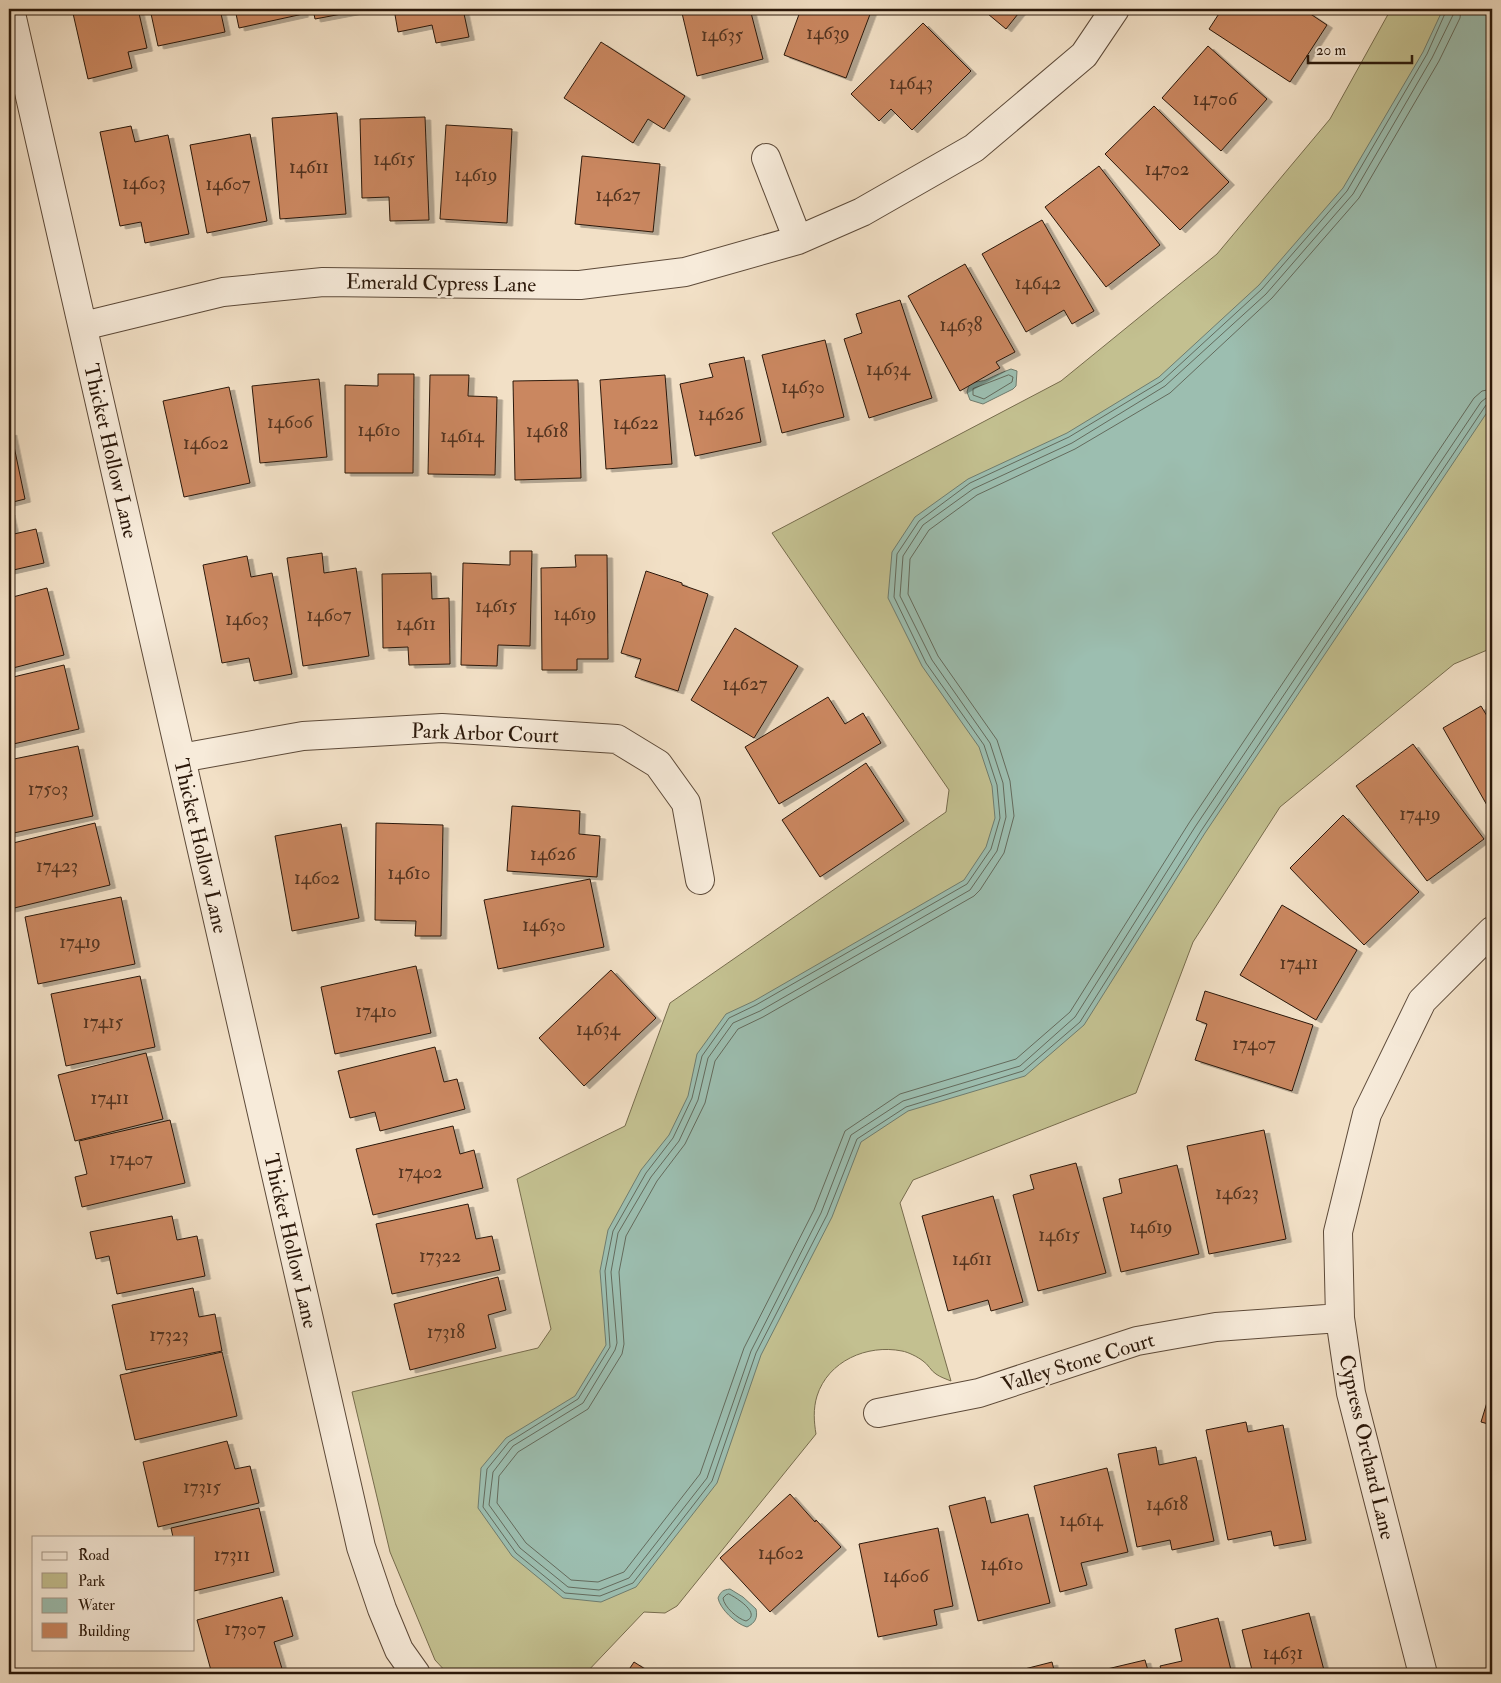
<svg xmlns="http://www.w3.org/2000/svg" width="1501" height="1683" viewBox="0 0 1501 1683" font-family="'IM FELL Double Pica',serif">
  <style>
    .green { fill: #c3c090; stroke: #776c4d }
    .water { fill: #9cbeb0; stroke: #6f7c6e }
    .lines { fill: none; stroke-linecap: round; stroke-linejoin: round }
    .shore { stroke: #646b5d; stroke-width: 1 }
    .building { fill: #ca8761; stroke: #2b180a; filter: url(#shadow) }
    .minor-casing { stroke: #5d4a39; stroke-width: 30 }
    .minor { stroke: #f7ebda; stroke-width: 28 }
    .labels { text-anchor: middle; stroke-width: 4.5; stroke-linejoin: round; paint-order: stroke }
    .number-label { font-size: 19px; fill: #533420 }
    .street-label { font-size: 21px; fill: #2b180a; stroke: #f7ebda }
  </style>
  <defs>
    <filter id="shadow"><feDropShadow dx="5.5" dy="3" stdDeviation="0" flood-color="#0004"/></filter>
  </defs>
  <rect width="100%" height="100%" fill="#f2e0c6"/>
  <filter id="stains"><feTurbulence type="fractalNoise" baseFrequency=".004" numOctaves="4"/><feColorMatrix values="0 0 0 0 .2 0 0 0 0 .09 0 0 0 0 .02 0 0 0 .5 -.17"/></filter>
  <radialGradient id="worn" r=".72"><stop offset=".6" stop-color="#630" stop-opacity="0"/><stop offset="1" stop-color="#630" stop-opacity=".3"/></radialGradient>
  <!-- green -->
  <path class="green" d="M 1391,9 L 1492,9 L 1492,648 L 1454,664 L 1280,807 L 1193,942 L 1136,1093 L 913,1180 L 900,1203 L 951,1381 C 946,1379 940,1377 936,1374 C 931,1371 928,1364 923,1361 C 918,1357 908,1352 902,1351 C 867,1344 828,1361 817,1396 C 813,1409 814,1422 816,1434 L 677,1606 L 665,1613 L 644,1612 L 585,1674 L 448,1674 L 435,1660 L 390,1552 L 352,1392 L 538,1348 L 551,1329 L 517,1179 L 625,1126 L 670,1003 L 946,812 L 949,790 L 772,533 L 1061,381 L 1217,254 L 1330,119 Z"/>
  <!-- water -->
  <path class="water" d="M 1443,9 L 1492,9 L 1492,405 L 1205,833 L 1084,1025 L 1025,1076 L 908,1111 L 861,1142 L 832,1217 L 761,1355 L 717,1483 L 636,1587 L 601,1602 L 563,1598 L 512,1556 L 478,1508 L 481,1468 L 506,1438 L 575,1396 L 606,1345 L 600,1271 L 608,1230 L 641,1170 L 669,1135 L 688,1096 L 697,1054 L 726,1014 L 754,1001 L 964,880 L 986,847 L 995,818 L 992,786 L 979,747 L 922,666 L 888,598 L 892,552 L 915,517 L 968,479 L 1067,433 L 1159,377 L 1259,285 L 1343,188 L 1423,52 Z
    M 1011,369 L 1017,371 L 1016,386 L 1013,389 L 983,404 L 970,400 L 967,392 L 969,385 C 975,381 982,382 988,379 C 996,375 1003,372 1011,369 Z
    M 730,1589 L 743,1597 L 756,1609 C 758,1618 755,1623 747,1627 C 736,1624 720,1609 718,1598 C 721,1591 723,1590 730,1589 Z"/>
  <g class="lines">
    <!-- shore -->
    <path class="shore" d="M 1447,9 L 1427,54 L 1347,191 L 1262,289 L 1162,381 L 1069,437 L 970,483 L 919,521 L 897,554 L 894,597 L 926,663 L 984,745 L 997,785 L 1000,818 L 991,849 L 967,884 L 756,1005 L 729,1018 L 702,1056 L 692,1098 L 673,1138 L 646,1173 L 613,1231 L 605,1271 L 610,1347 L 578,1399 L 509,1442 L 487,1469 L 483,1507 L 516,1553 L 565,1593 L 600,1596 L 633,1583 L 712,1481 L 756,1353 L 827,1215 L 857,1139 L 906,1107 L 1023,1071 L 1080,1022 L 1201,831 L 1486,405 L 1492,403
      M 1454,9 L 1453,15 L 1432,58 L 1353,194 L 1266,294 L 1165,386 L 1072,443 L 973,489 L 923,525 L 903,556 L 900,596 L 932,660 L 990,743 L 1003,783 L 1006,817 L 997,851 L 970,890 L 760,1011 L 733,1023 L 708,1058 L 698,1100 L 679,1141 L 651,1177 L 618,1233 L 611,1272 L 617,1343 L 615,1350 L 583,1403 L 513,1446 L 493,1472 L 489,1505 L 520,1548 L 568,1587 L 599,1590 L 629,1578 L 707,1478 L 751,1351 L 821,1213 L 851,1135 L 903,1101 L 1020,1066 L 1075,1017 L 1195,827 L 1481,402 L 1486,398 L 1492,397
      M 1461,9 L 1460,18 L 1439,61 L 1359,198 L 1272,298 L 1170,393 L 1075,449 L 977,495 L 929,530 L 910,559 L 908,594 L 938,656 L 997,740 L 1010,781 L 1014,816 L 1004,853 L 980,890 L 974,896 L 763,1017 L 738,1029 L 715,1061 L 705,1103 L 685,1144 L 657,1181 L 626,1236 L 619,1272 L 624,1344 L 622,1354 L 588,1409 L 518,1452 L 499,1476 L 497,1503 L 526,1543 L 571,1580 L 598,1582 L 624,1572 L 700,1474 L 744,1348 L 814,1210 L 845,1131 L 900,1094 L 1016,1059 L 1070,1012 L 1189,823 L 1474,398 L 1482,391 L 1492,389
      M 1009,375 L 1013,377 L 1012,382 L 984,399 L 973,395 L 973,389 Z
      M 729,1594 C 737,1598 762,1614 746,1621 C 738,1619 724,1607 723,1598 L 726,1595 Z"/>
  </g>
  <!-- building -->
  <path class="building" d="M 72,9 L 138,9 L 147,48 L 128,52 L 132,68 L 88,79 Z
    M 150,9 L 220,9 L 225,32 L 158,46 Z
    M 235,9 L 302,9 L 303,14 L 239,28 Z
    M 313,9 L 368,9 L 315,19 Z
    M 394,9 L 463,9 L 469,37 L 436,43 L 432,25 L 398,32 Z
    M 681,9 L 750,9 L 763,59 L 697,76 Z
    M 801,9 L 872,9 L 846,78 L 784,55 Z
    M 982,9 L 1022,9 L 1006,29 Z
    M 1222,9 L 1244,9 L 1246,10 L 1247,9 L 1303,9 L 1327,25 L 1290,82 L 1209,29 Z
    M 923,23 L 971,71 L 912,130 L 891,109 L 879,121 L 851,94 Z
    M 601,42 L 685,96 L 664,129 L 648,119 L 633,143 L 564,98 Z
    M 1208,46 L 1267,99 L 1221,151 L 1162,98 Z
    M 1154,106 L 1229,182 L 1180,230 L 1105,154 Z
    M 337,113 L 346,214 L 280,219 L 272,118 Z
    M 425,117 L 429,220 L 390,221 L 389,197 L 362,198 L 360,119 Z
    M 446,125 L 512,129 L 507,223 L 440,219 Z
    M 131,126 L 135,142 L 168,135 L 189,234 L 145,243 L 141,222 L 120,226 L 100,132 Z
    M 250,134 L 267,221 L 207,233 L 190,145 Z
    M 582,156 L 660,164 L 653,232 L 575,224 Z
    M 1099,166 L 1160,245 L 1106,287 L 1045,207 Z
    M 1042,220 L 1094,311 L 1072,324 L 1064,310 L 1026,332 L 982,254 Z
    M 965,264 L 1015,352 L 996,362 L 1000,368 L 960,391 L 908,296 Z
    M 900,300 L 932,398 L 869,418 L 844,339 L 862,333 L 856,314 Z
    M 825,340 L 844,417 L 782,433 L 762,355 Z
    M 744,357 L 761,442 L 695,456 L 680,384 L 713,377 L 709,364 Z
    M 378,374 L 414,374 L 413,473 L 345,473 L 345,385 L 378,386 Z
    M 430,375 L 469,375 L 468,396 L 497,397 L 495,475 L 428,474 Z
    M 665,375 L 672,464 L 606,469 L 600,380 Z
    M 319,379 L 327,457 L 260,463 L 252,386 Z
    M 578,380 L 581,478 L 515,480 L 513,381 Z
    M 229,387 L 250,483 L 184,497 L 163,401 Z
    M 11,432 L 25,499 L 9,503 L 9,433 Z
    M 9,512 L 14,534 L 36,529 L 44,563 L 9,571 Z
    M 510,551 L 532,551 L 530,646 L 498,645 L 497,666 L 461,665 L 463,563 L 510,565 Z
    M 322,553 L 324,573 L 356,568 L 369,656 L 303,666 L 287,558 Z
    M 575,555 L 607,555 L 608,659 L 577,659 L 577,670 L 542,670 L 541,568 L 576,567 Z
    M 247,556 L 251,577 L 272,573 L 292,674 L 254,681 L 249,658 L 222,663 L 203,565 Z
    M 646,571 L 682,583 L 682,585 L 708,594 L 678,691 L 635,677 L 641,659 L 621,653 Z
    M 431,573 L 432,599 L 449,598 L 450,664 L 409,665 L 408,647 L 383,648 L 382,574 Z
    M 47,588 L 64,655 L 9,669 L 9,598 Z
    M 735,628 L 798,666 L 754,738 L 691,700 Z
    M 64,665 L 79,729 L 9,745 L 9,678 Z
    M 828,697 L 845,724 L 863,713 L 881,743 L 779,804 L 745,747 Z
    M 1481,706 L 1487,716 L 1492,713 L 1492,814 L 1443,728 Z
    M 1413,744 L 1484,839 L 1427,881 L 1356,786 Z
    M 78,746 L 93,816 L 9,834 L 9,760 Z
    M 866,763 L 904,821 L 820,877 L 782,820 Z
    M 512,806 L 580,811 L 579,834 L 600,836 L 597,877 L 507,871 Z
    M 1343,815 L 1419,892 L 1364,945 L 1290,868 Z
    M 95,823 L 110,885 L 10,909 L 9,902 L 9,844 Z
    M 376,823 L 443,825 L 441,936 L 415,936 L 416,921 L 375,920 Z
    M 341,824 L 359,918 L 292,931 L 275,836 Z
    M 590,879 L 604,947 L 498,969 L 484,900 Z
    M 121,897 L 135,964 L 38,984 L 25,917 Z
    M 1282,905 L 1357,950 L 1316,1020 L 1240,975 Z
    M 416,966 L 431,1033 L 335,1054 L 321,987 Z
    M 611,970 L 656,1018 L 584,1086 L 539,1038 Z
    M 140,976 L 155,1047 L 66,1066 L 51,994 Z
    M 1205,991 L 1313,1025 L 1292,1091 L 1195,1060 L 1207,1024 L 1196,1020 Z
    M 435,1047 L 444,1082 L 457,1079 L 465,1109 L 380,1131 L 375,1112 L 350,1118 L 338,1071 Z
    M 146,1053 L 163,1119 L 75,1141 L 58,1075 Z
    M 170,1120 L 185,1183 L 82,1207 L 75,1177 L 87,1174 L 79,1141 Z
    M 453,1126 L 460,1154 L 474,1150 L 483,1188 L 373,1215 L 356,1149 Z
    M 1264,1130 L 1286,1239 L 1209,1254 L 1187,1146 Z
    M 1076,1163 L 1106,1273 L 1038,1291 L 1013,1195 L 1034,1189 L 1030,1175 Z
    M 1177,1165 L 1199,1254 L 1121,1272 L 1103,1198 L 1122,1193 L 1119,1179 Z
    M 993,1196 L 1023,1302 L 991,1311 L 988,1300 L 948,1311 L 922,1216 Z
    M 468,1204 L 476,1239 L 492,1236 L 500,1270 L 392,1294 L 376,1224 Z
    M 172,1216 L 177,1240 L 197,1236 L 205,1276 L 117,1294 L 109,1256 L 96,1259 L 90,1232 Z
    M 498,1277 L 506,1310 L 488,1315 L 496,1348 L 410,1370 L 394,1304 Z
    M 193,1288 L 199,1317 L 215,1314 L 222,1351 L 126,1370 L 112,1305 Z
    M 222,1352 L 237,1416 L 135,1440 L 120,1375 Z
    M 1492,1386 L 1492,1425 L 1481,1422 Z
    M 1246,1422 L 1248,1432 L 1283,1425 L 1306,1540 L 1274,1546 L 1271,1531 L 1228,1540 L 1206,1430 Z
    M 227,1441 L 235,1469 L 250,1466 L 259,1503 L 158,1527 L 143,1462 Z
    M 1156,1447 L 1159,1465 L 1196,1457 L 1214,1541 L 1172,1550 L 1170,1540 L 1137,1547 L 1118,1454 Z
    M 1107,1468 L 1128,1552 L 1081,1563 L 1087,1585 L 1060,1592 L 1034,1486 Z
    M 790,1494 L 815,1522 L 816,1520 L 841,1547 L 770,1612 L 720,1558 Z
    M 985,1497 L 991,1523 L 1028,1514 L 1050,1603 L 978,1621 L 949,1506 Z
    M 259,1508 L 274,1572 L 194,1591 L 194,1537 L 173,1537 L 171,1528 Z
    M 938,1528 L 953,1606 L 934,1610 L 937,1625 L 878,1637 L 859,1544 Z
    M 282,1597 L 293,1636 L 274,1642 L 283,1672 L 276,1674 L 212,1674 L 197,1620 Z
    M 1309,1613 L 1325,1674 L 1253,1674 L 1242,1630 Z
    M 1218,1618 L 1232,1674 L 1163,1674 L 1160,1666 L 1182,1661 L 1175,1629 Z
    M 1145,1660 L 1149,1674 L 1086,1674 Z
    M 634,1662 L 653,1674 L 626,1674 Z
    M 1052,1662 L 1055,1674 L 1005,1674 Z
    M 308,1669 L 311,1674 L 295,1674 Z"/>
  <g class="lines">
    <!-- minor casing -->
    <g class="minor-casing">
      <path id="minor" d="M 10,9 L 361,1547 L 382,1609 L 399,1650 L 416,1674
        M 766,158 L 798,240
        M 83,326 L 223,292 L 323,282 L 580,285 L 685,272 L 798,240 L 862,212 L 974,148 L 1084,55 L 1115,9
        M 181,758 L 303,736 L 442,728 L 617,739 L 658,764 L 686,803 L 700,880
        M 878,1413 L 979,1393 L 1137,1341 L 1216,1327 L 1340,1318
        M 1423,1674 L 1351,1393 L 1340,1318 L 1338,1232 L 1367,1114 L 1422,1001 L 1492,931"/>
    </g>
    <!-- minor -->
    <use href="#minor" class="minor"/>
  </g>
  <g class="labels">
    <!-- number labels -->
    <g class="number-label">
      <text x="828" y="39">14639</text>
      <text x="722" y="41">14635</text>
      <text x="911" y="89">14643</text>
      <text x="1215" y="105">14706</text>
      <text x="394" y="165">14615</text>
      <text x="309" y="173">14611</text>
      <text x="1167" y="175">14702</text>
      <text x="476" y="181">14619</text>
      <text x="144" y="189">14603</text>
      <text x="228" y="190">14607</text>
      <text x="618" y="201">14627</text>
      <text x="1038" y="289">14642</text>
      <text x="961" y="331">14638</text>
      <text x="888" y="375">14634</text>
      <text x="803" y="393">14630</text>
      <text x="721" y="420">14626</text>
      <text x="290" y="428">14606</text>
      <text x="636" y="429">14622</text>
      <text x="379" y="436">14610</text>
      <text x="547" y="437">14618</text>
      <text x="462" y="442">14614</text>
      <text x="206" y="449">14602</text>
      <text x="496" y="612">14615</text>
      <text x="575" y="620">14619</text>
      <text x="329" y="621">14607</text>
      <text x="247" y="625">14603</text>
      <text x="416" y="630">14611</text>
      <text x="745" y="690">14627</text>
      <text x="48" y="795">17503</text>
      <text x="1420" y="820">17419</text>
      <text x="553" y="860">14626</text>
      <text x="57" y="872">17423</text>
      <text x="409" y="879">14610</text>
      <text x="317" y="884">14602</text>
      <text x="544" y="931">14630</text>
      <text x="80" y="948">17419</text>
      <text x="1299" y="969">17411</text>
      <text x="376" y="1017">17410</text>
      <text x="103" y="1028">17415</text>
      <text x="598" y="1035">14634</text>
      <text x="1254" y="1050">17407</text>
      <text x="110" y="1104">17411</text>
      <text x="131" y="1165">17407</text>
      <text x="420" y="1178">17402</text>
      <text x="1237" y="1199">14623</text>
      <text x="1151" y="1233">14619</text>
      <text x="1059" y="1241">14615</text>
      <text x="440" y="1262">17322</text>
      <text x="972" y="1265">14611</text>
      <text x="446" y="1338">17318</text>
      <text x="169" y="1341">17323</text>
      <text x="202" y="1493">17315</text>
      <text x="1167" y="1510">14618</text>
      <text x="1081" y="1526">14614</text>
      <text x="781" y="1559">14602</text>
      <text x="232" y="1561">17311</text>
      <text x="1002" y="1570">14610</text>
      <text x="906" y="1582">14606</text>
      <text x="245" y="1635">17307</text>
      <text x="1283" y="1659">14631</text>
    </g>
    <!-- street labels -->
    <g class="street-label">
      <text transform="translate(441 283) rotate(1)" y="7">Emerald Cypress Lane</text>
      <text transform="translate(111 451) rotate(77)" y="7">Thicket Hollow Lane</text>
      <text transform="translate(485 733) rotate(2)" y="7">Park Arbor Court</text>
      <text transform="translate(201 846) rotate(77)" y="7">Thicket Hollow Lane</text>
      <text transform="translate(291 1241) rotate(77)" y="7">Thicket Hollow Lane</text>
      <text transform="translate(1078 1362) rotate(-17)" y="7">Valley Stone Court</text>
      <text transform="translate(1367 1447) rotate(77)" y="7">Cypress Orchard Lane</text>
    </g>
  </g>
  <!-- margin -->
  <rect width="1501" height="1683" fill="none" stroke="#f2e0c6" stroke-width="30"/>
  <rect x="10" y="10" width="1481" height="1663" fill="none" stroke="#2b180a" stroke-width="2.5"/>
  <rect x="15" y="15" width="1471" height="1653" fill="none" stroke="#2b180a"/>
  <!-- legend -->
  <rect x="32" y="1536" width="162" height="115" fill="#f7ebda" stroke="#a59787"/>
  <rect x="42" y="1552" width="25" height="8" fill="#f7ebda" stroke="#a59787"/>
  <text x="78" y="1560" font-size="15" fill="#2b180a">Road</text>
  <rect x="42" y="1573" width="25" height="15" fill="#c3c090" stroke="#a59787"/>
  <text x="78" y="1586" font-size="15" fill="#2b180a">Park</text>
  <rect x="42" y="1598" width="25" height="15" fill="#9cbeb0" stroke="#a59787"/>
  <text x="78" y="1610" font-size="15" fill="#2b180a">Water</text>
  <rect x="42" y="1623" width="25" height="15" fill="#ca8761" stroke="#a59787"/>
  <text x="78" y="1636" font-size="15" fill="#2b180a">Building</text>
  <!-- scale -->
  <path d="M1308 55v8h104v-8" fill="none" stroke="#2b180a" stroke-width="2.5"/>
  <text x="1316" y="55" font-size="15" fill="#2b180a" stroke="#f7ebda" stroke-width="4" paint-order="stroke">20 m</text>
  <rect width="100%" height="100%" filter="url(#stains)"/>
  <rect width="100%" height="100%" fill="url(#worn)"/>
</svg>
